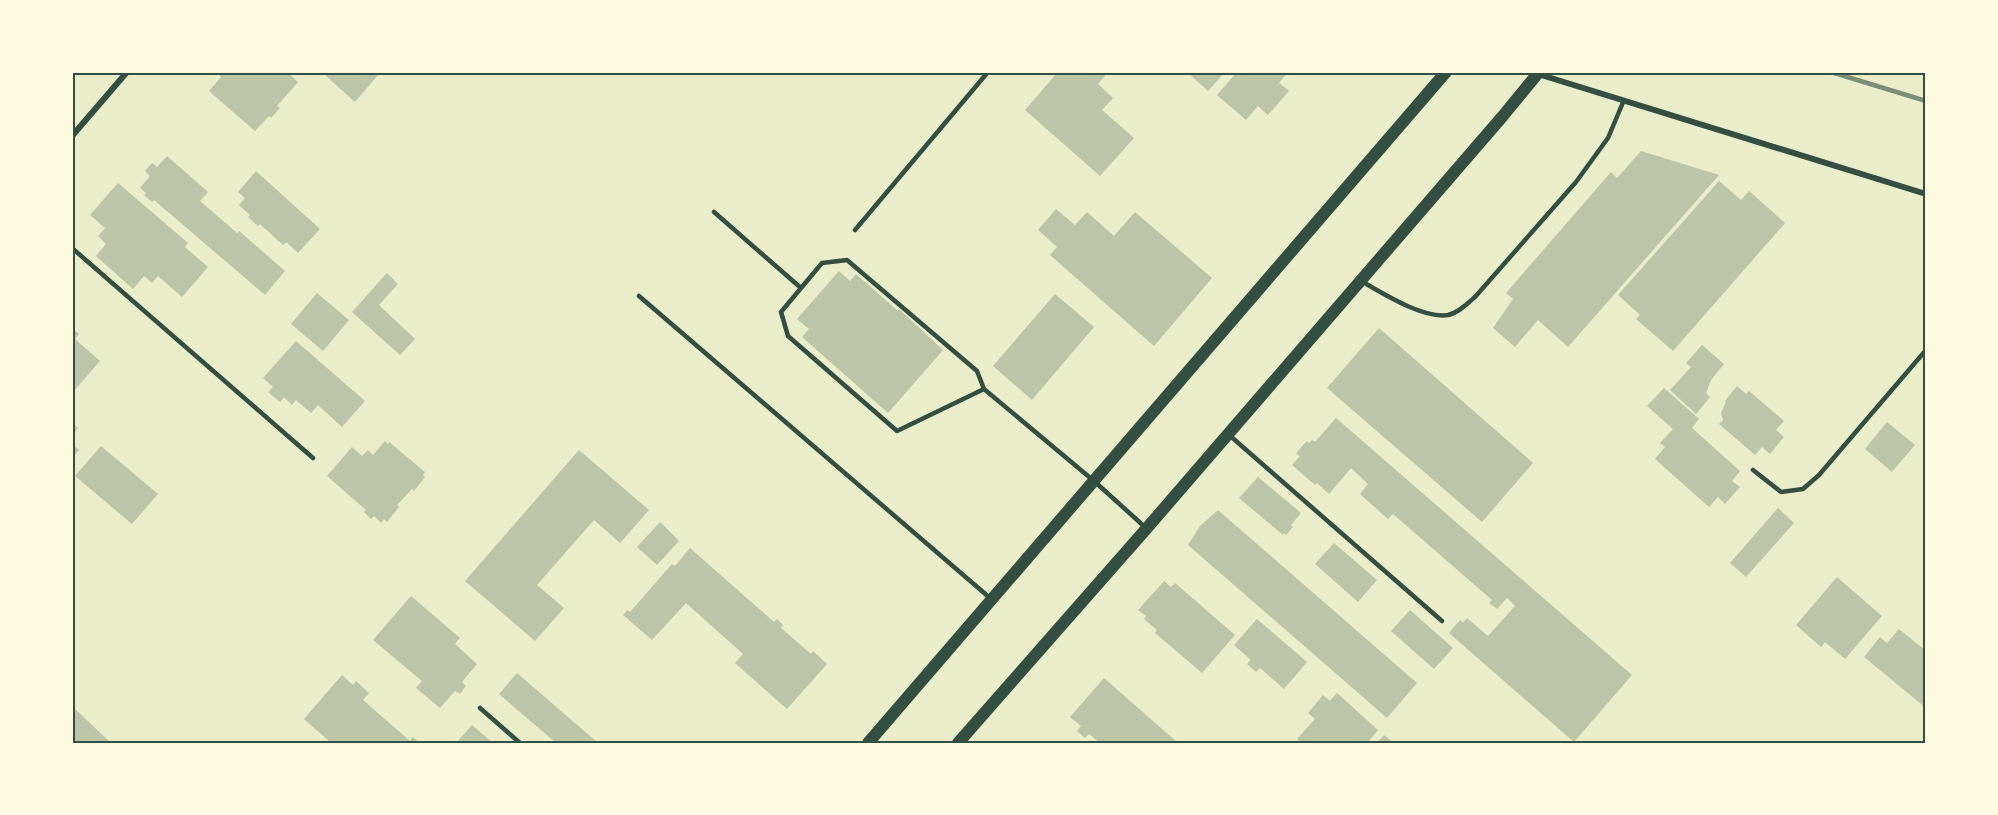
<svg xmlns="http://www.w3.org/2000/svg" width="1998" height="815" viewBox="0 0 1998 815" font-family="Helvetica,sans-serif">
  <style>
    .building { fill: #bcc5a7 }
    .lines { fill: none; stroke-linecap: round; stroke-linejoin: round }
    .service { stroke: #344e41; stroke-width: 4.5 }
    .minor { stroke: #344e41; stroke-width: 6 }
    .secondary { stroke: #344e41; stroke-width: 12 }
    .rail { stroke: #7c8e77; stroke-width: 4.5 }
    .neatline { fill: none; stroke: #344e41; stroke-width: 2 }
  </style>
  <rect width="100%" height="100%" fill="#e9edc9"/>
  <!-- building -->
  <path class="building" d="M 220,72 L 287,72 L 298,82 L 277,106 L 280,108 L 271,118 L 269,116 L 255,131 L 209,91 L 221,77 L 218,74 Z
    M 330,72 L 375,72 L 378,75 L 355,102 L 326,76 Z
    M 1058,72 L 1108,72 L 1098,84 L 1113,98 L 1102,110 L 1134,138 L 1100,176 L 1025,110 Z
    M 1187,72 L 1225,72 L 1208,91 Z
    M 1237,72 L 1288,72 L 1279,83 L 1289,91 L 1268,115 L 1258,106 L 1246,120 L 1217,95 Z
    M 1641,151 L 1719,175 L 1568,347 L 1538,320 L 1515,347 L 1493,328 L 1513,299 L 1506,293 L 1611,172 L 1617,178 Z
    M 167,156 L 208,192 L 200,201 L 237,233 L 239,231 L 285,271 L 265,295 L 154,200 L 152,202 L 144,195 L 146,193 L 140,188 L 150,176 L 145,171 L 152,163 L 157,167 Z
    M 256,171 L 320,229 L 298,253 L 286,242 L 283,245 L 260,224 L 258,226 L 248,217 L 250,215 L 239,205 L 245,198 L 238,192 Z
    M 1719,181 L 1741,200 L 1749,191 L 1785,223 L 1673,351 L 1636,319 L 1640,315 L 1618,295 Z
    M 118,183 L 188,243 L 185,247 L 208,267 L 182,297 L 158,276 L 152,283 L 144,276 L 133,289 L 96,256 L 106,244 L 98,236 L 105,228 L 90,215 Z
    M 1056,209 L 1075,225 L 1087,212 L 1114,236 L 1135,212 L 1212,278 L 1154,346 L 1050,255 L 1057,247 L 1038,230 Z
    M 839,271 L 850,281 L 856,274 L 898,311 L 899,309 L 943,350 L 888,413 L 802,337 L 809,329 L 797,319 Z
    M 387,273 L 398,284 L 379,305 L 415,339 L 400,355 L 352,312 Z
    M 317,293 L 349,320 L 323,351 L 291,324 Z
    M 1055,294 L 1094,327 L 1032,400 L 993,366 Z
    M 72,328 L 79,334 L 75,339 L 100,361 L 72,393 Z
    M 1379,328 L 1533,463 L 1482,522 L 1327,388 Z
    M 296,341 L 365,401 L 342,427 L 318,405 L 311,413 L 296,400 L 292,405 L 284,397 L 280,402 L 268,392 L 273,387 L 263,378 Z
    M 1702,345 L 1724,364 L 1711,380 L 1706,393 L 1710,397 L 1696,414 L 1670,390 L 1691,367 L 1686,363 Z
    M 1737,386 L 1746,394 L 1749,391 L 1784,421 L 1776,430 L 1784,437 L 1770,454 L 1762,447 L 1755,455 L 1719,424 L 1723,420 L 1721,413 L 1726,402 L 1725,401 Z
    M 1664,388 L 1699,419 L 1692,428 L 1740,471 L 1732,481 L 1740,487 L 1725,504 L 1718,497 L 1709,507 L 1655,459 L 1665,447 L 1660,443 L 1673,429 L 1647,406 Z
    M 1336,418 L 1632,675 L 1574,742 L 1449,633 L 1460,620 L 1463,623 L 1467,618 L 1488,636 L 1515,606 L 1507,598 L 1497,609 L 1489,603 L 1492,600 L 1393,514 L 1388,519 L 1360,494 L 1368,484 L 1351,468 L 1329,494 L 1317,483 L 1315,485 L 1292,465 L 1300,456 L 1296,453 L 1307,441 L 1309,443 L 1312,440 L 1315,442 Z
    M 72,422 L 78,428 L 72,435 Z
    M 1887,422 L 1915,445 L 1892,472 L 1865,449 Z
    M 385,441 L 388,444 L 389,442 L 425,472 L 423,475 L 425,477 L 414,491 L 412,489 L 397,505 L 399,507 L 387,522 L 384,519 L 381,523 L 374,516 L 371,519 L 364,512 L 366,510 L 327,476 L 352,447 L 362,456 L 368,450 L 373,455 Z
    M 72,444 L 79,450 L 72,458 Z
    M 101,446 L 158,494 L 132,524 L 75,476 Z
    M 579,450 L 649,510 L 620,543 L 594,520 L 537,585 L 564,608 L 535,641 L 465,581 Z
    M 1258,477 L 1301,513 L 1291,525 L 1293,527 L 1286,535 L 1284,533 L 1283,535 L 1239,498 Z
    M 1778,508 L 1794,523 L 1746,577 L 1730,563 Z
    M 1218,510 L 1417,683 L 1387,718 L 1188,545 L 1200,526 Z
    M 660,522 L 679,541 L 657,565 L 637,547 Z
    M 1334,543 L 1377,580 L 1358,602 L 1315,564 Z
    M 690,548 L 774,622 L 777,619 L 783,625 L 781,628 L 811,654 L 813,651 L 827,664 L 787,709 L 735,663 L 743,654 L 686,603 L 652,640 L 623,615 L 627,610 L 630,612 L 672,564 L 675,566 Z
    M 1837,577 L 1882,616 L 1845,659 L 1825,642 L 1821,647 L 1796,625 Z
    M 1164,581 L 1171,587 L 1175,583 L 1235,635 L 1202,673 L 1155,633 L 1157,630 L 1144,619 L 1146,616 L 1138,610 Z
    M 411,596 L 460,638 L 455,644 L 477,664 L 462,682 L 466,686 L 460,694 L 455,691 L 440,708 L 416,688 L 422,681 L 373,640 Z
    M 1410,610 L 1453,648 L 1434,669 L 1391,631 Z
    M 1257,619 L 1307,662 L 1284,689 L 1260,668 L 1256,672 L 1247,664 L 1251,660 L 1234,645 Z
    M 1899,629 L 1926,651 L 1926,708 L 1864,657 L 1880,637 L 1887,643 Z
    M 517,673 L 598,743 L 556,743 L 499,694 Z
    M 342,675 L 353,685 L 356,681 L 369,693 L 363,700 L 410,741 L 413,737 L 420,743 L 326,743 L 328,740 L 304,719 Z
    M 1104,678 L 1178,743 L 1100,743 L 1089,734 L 1085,738 L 1077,731 L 1081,726 L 1070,717 Z
    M 1337,693 L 1378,730 L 1367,743 L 1302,743 L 1297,739 L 1315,719 L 1308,713 L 1323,695 L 1330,701 Z
    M 74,708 L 111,743 L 72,743 L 72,710 Z
    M 472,725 L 493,743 L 456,743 Z
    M 1384,735 L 1394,743 L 1377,743 Z"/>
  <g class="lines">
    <!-- service -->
    <path class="service" d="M 714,212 L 801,288
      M 855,230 L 988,72
      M 72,248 L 313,458
      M 847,260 L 977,371 L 984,389 L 897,431 L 788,336 L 781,312 L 822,263 Z
      M 1361,281 C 1382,293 1423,319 1448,315 C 1458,313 1467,304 1475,297 L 1576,182 L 1608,138 L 1624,100
      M 639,296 L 990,598
      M 984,389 L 1094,481 L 1146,528
      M 1228,434 L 1442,621
      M 1753,470 L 1781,492 L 1803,489 L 1819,475 L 1926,350
      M 480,708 L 520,743"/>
    <!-- minor -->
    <path class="minor" d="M 1538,74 L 1926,194
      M 72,136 L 127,72"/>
    <!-- secondary -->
    <path class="secondary" d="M 868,743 L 1446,72
      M 958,743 L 1147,528 L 1502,117 L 1539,72"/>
    <!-- rail -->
    <path class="rail" d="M 1831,72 L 1926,101"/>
  </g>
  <!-- border -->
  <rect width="1998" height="815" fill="none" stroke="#fefae0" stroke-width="147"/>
  <rect x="74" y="74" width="1850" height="668" class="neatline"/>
</svg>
